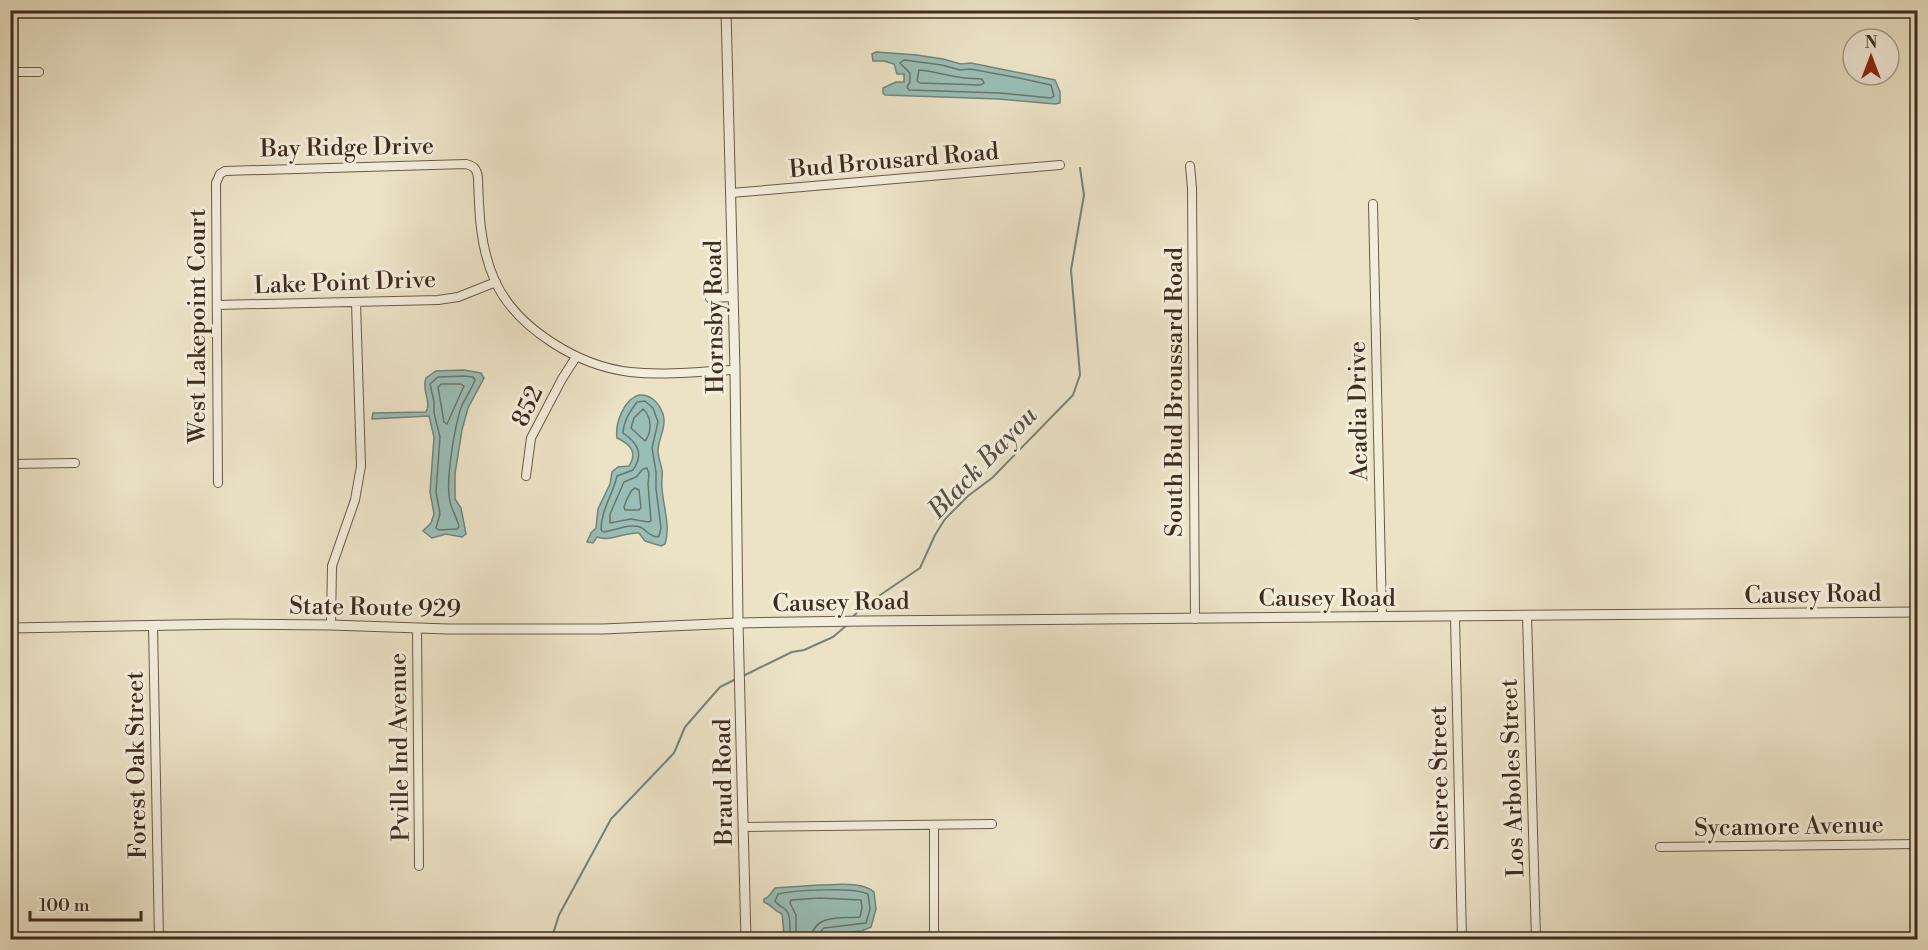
<svg xmlns="http://www.w3.org/2000/svg" width="1928" height="950" viewBox="0 0 1928 950" font-family="'Libre Bodoni',serif">
  <style>
    .water { fill: #99beb7; stroke: #758479; stroke-width: 1.5 }
    .lines { fill: none; stroke-linecap: round; stroke-linejoin: round }
    .shore { stroke: #6c756a; stroke-width: 1.5 }
    .stream { stroke: #758479; stroke-width: 2 }
    .minor-casing { stroke: #6a5a48; stroke-width: 10 }
    .tertiary-casing { stroke: #6a5a48; stroke-width: 11 }
    .minor { stroke: #f3eddb; stroke-width: 8 }
    .tertiary { stroke: #f3eddb; stroke-width: 9 }
    .labels { text-anchor: middle; stroke-width: 6; stroke-linejoin: round; paint-order: stroke }
    .street-label { font-size: 24px; fill: #3e2c1d; stroke: #f3eddb }
    .water-label { font-size: 26px; font-style: italic; fill: #555044; stroke: #f3eddb }
  </style>
  <rect width="100%" height="100%" fill="#ece3c7"/>
  <filter id="stains"><feTurbulence type="fractalNoise" baseFrequency=".00333" numOctaves="4"/><feColorMatrix values="0 0 0 0 .2 0 0 0 0 .09 0 0 0 0 .02 0 0 0 .5 -.17"/></filter>
  <radialGradient id="worn" r=".72"><stop offset=".6" stop-color="#630" stop-opacity="0"/><stop offset="1" stop-color="#630" stop-opacity=".3"/></radialGradient>
  <!-- water -->
  <path class="water" d="M 876,52 L 917,55 L 943,59 L 961,64 L 971,63 L 1055,80 L 1060,92 L 1060,103 L 1055,104 L 999,99 L 885,95 L 883,93 L 883,88 L 896,82 L 904,82 L 904,74 L 897,74 L 894,64 L 884,61 L 873,61 L 872,54 Z
    M 464,370 L 481,373 L 484,378 L 468,408 L 462,430 L 455,474 L 455,499 L 461,508 L 466,534 L 462,537 L 446,534 L 432,538 L 423,531 L 431,523 L 434,514 L 430,492 L 434,437 L 429,416 L 372,419 L 373,413 L 426,412 C 432,401 421,390 426,378 L 436,371 Z
    M 639,395 C 651,394 659,403 663,414 C 667,427 658,439 658,451 C 658,457 661,464 662,470 C 663,476 661,482 662,488 C 663,506 671,527 665,544 L 661,546 L 645,541 L 639,533 C 625,532 609,542 597,537 L 593,543 L 587,542 L 591,533 L 596,528 L 598,509 L 610,484 L 612,472 L 618,467 L 629,466 C 638,452 630,444 617,438 C 615,423 624,399 639,395 Z
    M 819,885 C 836,885 861,881 874,892 L 876,909 L 871,927 L 862,931 L 826,934 L 824,939 L 782,939 L 784,934 L 782,914 C 774,911 772,905 764,902 L 764,899 L 768,897 L 775,888 Z"/>
  <g class="lines">
    <!-- shore -->
    <path class="shore" d="M 904,60 L 942,65 L 960,70 L 970,69 L 1019,78 L 1051,85 L 1054,96 L 1051,98 L 1000,93 L 909,90 L 907,87 L 910,82 L 910,73 L 900,63 Z
      M 919,70 C 932,71 945,75 958,77 C 966,79 974,78 982,79 L 984,83 L 981,85 L 920,83 L 917,81 Z
      M 464,376 L 473,377 L 475,380 C 472,388 466,397 462,405 C 455,424 445,481 450,501 C 451,509 457,517 459,527 L 457,529 L 439,530 L 436,528 L 440,514 L 436,492 L 440,437 L 434,413 L 434,402 L 430,384 L 438,377 Z
      M 441,384 L 461,384 L 464,386 L 447,424 L 444,422 L 438,387 Z
      M 645,401 L 653,408 L 658,422 L 652,448 L 656,472 L 656,489 L 661,528 L 659,536 L 657,537 C 647,535 646,529 640,527 C 629,523 614,531 604,532 L 601,530 C 601,510 613,494 617,476 L 633,470 C 644,454 638,443 623,433 C 624,420 629,413 637,402 Z
      M 643,409 C 652,417 652,432 645,441 L 631,428 L 634,418 Z
      M 647,468 L 649,474 L 648,484 L 651,521 L 648,522 L 631,519 L 610,523 L 610,514 L 624,482 L 636,477 L 643,469 Z
      M 635,488 L 639,490 L 641,508 L 639,510 L 625,510 L 624,507 C 626,501 629,491 635,488 Z
      M 789,940 C 790,932 792,916 786,910 C 782,906 778,906 775,901 L 778,894 C 796,890 852,887 868,894 L 870,909 L 866,923 L 824,928 L 820,932 L 818,940
      M 796,940 L 796,915 L 790,903 L 791,900 L 819,898 L 861,900 L 862,908 L 860,917 C 841,919 813,913 811,940"/>
    <!-- stream -->
    <path class="stream" d="M 852,618 L 861,608 L 920,568 L 935,535 L 945,519 L 968,496 L 992,478 L 1073,395 L 1080,375 L 1071,270 L 1084,195 L 1080,168
      M 743,676 L 792,652 L 804,650 L 833,637 L 847,625
      M 551,940 L 559,915 L 611,819 L 674,753 L 685,727 L 720,687 L 738,678"/>
    <!-- minor casing -->
    <g class="minor-casing">
      <path id="minor" d="M 1398,10 L 1417,15
        M 10,72 L 39,72
        M 1190,166 L 1192,188 L 1195,619
        M 731,193 L 1060,165
        M 1373,204 L 1382,617
        M 710,298 L 733,297
        M 217,305 L 438,300 L 458,297 L 496,282
        M 10,464 L 75,463
        M 526,476 L 531,438 L 562,379 L 576,357
        M 218,483 L 216,183 L 220,174 L 225,171 L 466,164 C 474,166 477,169 478,178 C 479,213 480,248 495,281 C 517,329 579,366 630,372 C 665,376 700,371 735,370
        M 1527,616 L 1536,940
        M 1455,617 L 1462,940
        M 153,625 L 159,940
        M 331,625 L 332,566 L 355,500 L 361,466 L 356,302
        M 417,628 L 419,866
        M 934,825 L 934,940
        M 744,827 L 992,824
        M 1660,847 L 1918,844"/>
    </g>
    <!-- tertiary casing -->
    <g class="tertiary-casing">
      <path id="tertiary" d="M 726,10 L 735,370 L 738,623 L 746,940
        M 10,628 L 234,624 L 331,625 L 448,629 L 603,629 L 738,623 L 864,621 L 1918,612"/>
    </g>
    <!-- minor -->
    <use href="#minor" class="minor"/>
    <!-- tertiary -->
    <use href="#tertiary" class="tertiary"/>
  </g>
  <g class="labels">
    <!-- street labels -->
    <g class="street-label">
      <text transform="translate(347 147) rotate(-1)" y="8">Bay Ridge Drive</text>
      <text transform="translate(894 160) rotate(-5)" y="8">Bud Brousard Road</text>
      <text transform="translate(345 282) rotate(-2)" y="8">Lake Point Drive</text>
      <text transform="translate(714 317) rotate(-91)" y="8">Hornsby Road</text>
      <text transform="translate(197 326) rotate(-90)" y="8">West Lakepoint Court</text>
      <text transform="translate(1174 392) rotate(-90)" y="8">South Bud Broussard Road</text>
      <text transform="translate(527 406) rotate(-65)" y="8">852</text>
      <text transform="translate(1358 411) rotate(-91)" y="8">Acadia Drive</text>
      <text transform="translate(1813 594) rotate(-1)" y="8">Causey Road</text>
      <text x="1327" y="606">Causey Road</text>
      <text transform="translate(841 602) rotate(-1)" y="8">Causey Road</text>
      <text transform="translate(375 607) rotate(1)" y="8">State Route 929</text>
      <text transform="translate(399 747) rotate(-91)" y="8">Pville Ind Avenue</text>
      <text transform="translate(136 765) rotate(-91)" y="8">Forest Oak Street</text>
      <text transform="translate(1439 778) rotate(-91)" y="8">Sheree Street</text>
      <text transform="translate(1512 778) rotate(-92)" y="8">Los Arboles Street</text>
      <text transform="translate(723 782) rotate(-91)" y="8">Braud Road</text>
      <text transform="translate(1789 826) rotate(-1)" y="8">Sycamore Avenue</text>
    </g>
    <!-- water labels -->
    <g class="water-label">
      <text transform="translate(982 462) rotate(-46)" y="9">Black Bayou</text>
    </g>
  </g>
  <!-- margin -->
  <rect width="1928" height="950" fill="none" stroke="#ece3c7" stroke-width="36"/>
  <rect x="12" y="12" width="1904" height="926" fill="none" stroke="#3e2c1d" stroke-width="3"/>
  <rect x="18" y="18" width="1892" height="914" fill="none" stroke="#3e2c1d" stroke-width="1.5"/>
  <!-- north arrow -->
  <g transform="translate(1871 57)"><circle r="28" fill="#f3eddb" stroke="#aba08f" stroke-width="1.5"/>
  <path d="M0-4.5L10 22L0 15L-10 22Z" fill="#8f2418"/>
  <text y="-9" font-size="16" font-weight="bold" text-anchor="middle" fill="#3e2c1d">N</text>
  </g>
  <!-- scale -->
  <path d="M30 911v9h111v-9" fill="none" stroke="#3e2c1d" stroke-width="3"/>
  <text x="39" y="911" font-size="18" fill="#3e2c1d" stroke="#f3eddb" stroke-width="4.5" paint-order="stroke">100 m</text>
  <rect width="100%" height="100%" filter="url(#stains)"/>
  <rect width="100%" height="100%" fill="url(#worn)"/>
</svg>
